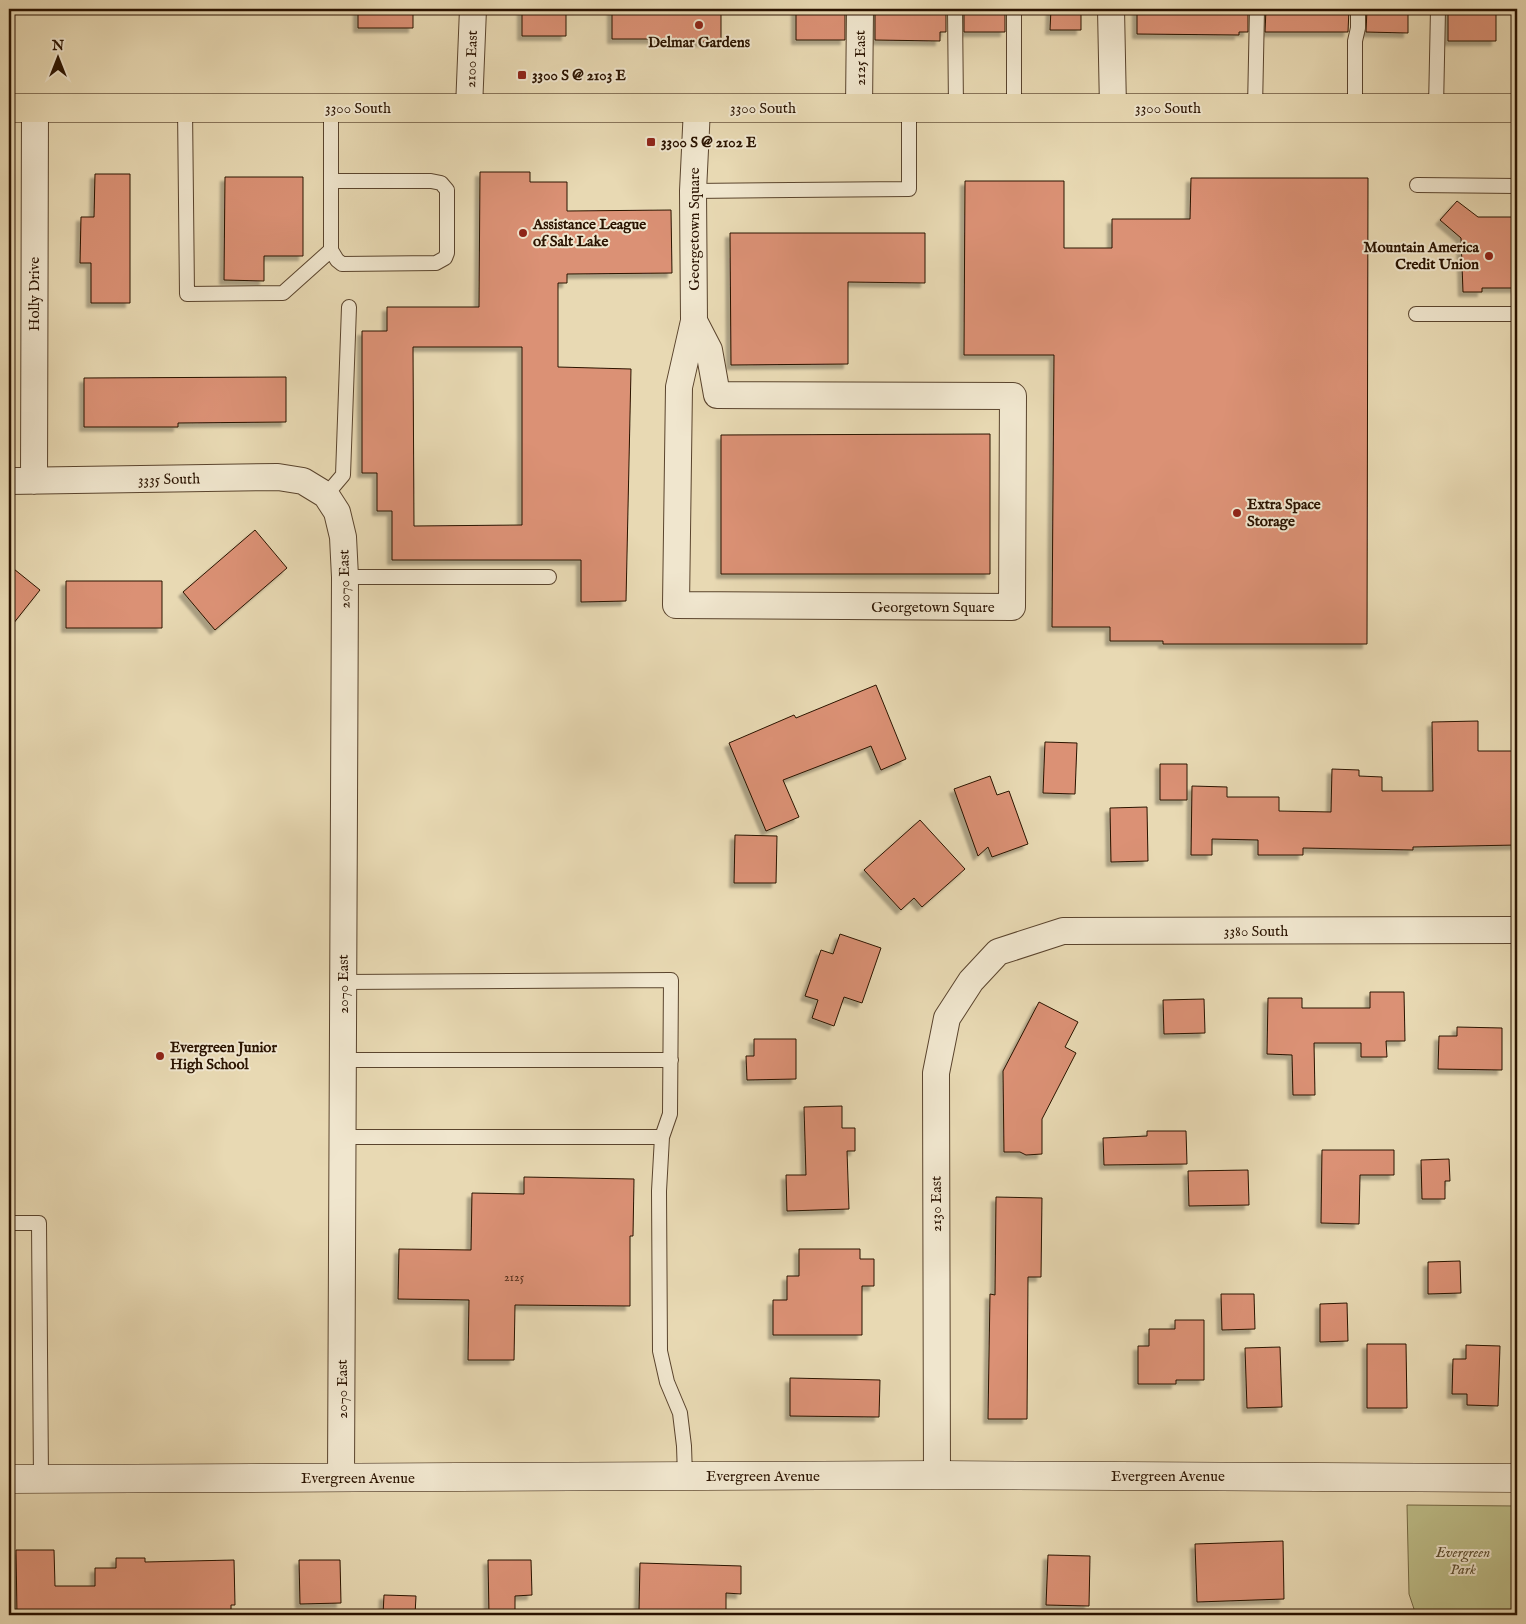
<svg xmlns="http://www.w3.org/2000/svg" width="1526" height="1624" viewBox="0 0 1526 1624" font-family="'IM FELL English',serif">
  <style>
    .green { fill: #bdbd88; stroke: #746844 }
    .building { fill: #db9174; stroke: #2a1300; fill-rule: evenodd; filter: url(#shadow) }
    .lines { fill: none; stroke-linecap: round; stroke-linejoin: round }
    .lane-casing { stroke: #5a442d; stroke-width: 16 }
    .street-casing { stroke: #5a442d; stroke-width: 28 }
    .secondary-casing { stroke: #2a1300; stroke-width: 29 }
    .primary-casing { stroke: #2a1300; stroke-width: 29 }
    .lane { stroke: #f0e6ce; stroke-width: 14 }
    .street { stroke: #f0e6ce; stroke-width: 26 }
    .secondary { stroke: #f0e6ce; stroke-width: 28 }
    .primary { stroke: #e8d9b3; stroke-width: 28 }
    .poi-dot { fill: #8f2418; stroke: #f0e6ce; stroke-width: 2 }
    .labels { text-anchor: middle; stroke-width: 4; stroke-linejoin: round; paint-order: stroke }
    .number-label { font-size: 12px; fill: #56321d }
    .poi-label { font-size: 15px; font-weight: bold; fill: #2a1300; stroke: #f0e6ce; text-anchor: start }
    .street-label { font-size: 15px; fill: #2a1300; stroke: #f0e6ce }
    .park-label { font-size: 15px; font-style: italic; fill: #5d4e30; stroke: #f0e6ce }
  </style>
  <defs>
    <filter id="shadow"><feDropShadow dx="-4.5" dy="4.5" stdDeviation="1" flood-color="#0004"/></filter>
  </defs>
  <rect width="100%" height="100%" fill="#e8d9b3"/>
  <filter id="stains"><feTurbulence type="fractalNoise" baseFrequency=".004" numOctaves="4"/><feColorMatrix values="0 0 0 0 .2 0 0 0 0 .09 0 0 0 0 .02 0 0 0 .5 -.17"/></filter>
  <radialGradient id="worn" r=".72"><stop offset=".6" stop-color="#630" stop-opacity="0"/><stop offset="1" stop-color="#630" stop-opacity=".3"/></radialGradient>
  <!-- green -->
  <path class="green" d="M 1407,1505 L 1517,1506 L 1517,1615 L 1416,1615 L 1409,1594 Z"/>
  <!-- building -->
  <path class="building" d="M 358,9 L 413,9 L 413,28 L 358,28 Z
    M 522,9 L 566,9 L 566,36 L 522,36 Z
    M 612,9 L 721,9 L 721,42 L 677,42 L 677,39 L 612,39 Z
    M 796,9 L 845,9 L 845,40 L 796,40 Z
    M 875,9 L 946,9 L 946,32 L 940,32 L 940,41 L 875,40 Z
    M 964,9 L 1005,9 L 1005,32 L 964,32 Z
    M 1051,9 L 1081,9 L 1081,30 L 1050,30 Z
    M 1137,9 L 1248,9 L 1248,32 L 1239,32 L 1239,35 L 1137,34 Z
    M 1266,9 L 1349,9 L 1348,32 L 1265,32 Z
    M 1367,9 L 1408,9 L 1408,33 L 1366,32 Z
    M 1448,9 L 1496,9 L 1496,41 L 1448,41 Z
    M 480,172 L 530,172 L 530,182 L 567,182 L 567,211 L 671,210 L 672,273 L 567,274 L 567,283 L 558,283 L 558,367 L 631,369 L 626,601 L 581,602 L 581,560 L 392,560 L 392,511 L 377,511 L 377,473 L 362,473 L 362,331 L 387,331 L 387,307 L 479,307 ZM 413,347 L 522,347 L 522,525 L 414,526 Z
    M 95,174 L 130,174 L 130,303 L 91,303 L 91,263 L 80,263 L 81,217 L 94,217 Z
    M 225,177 L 303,177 L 303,256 L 264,256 L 264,281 L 224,280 Z
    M 1191,178 L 1368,178 L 1367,644 L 1163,644 L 1163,641 L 1110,641 L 1110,627 L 1052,627 L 1054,355 L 964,355 L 965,181 L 1064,181 L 1064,248 L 1112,248 L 1112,219 L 1190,219 Z
    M 1457,201 L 1478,217 L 1517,217 L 1517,288 L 1482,288 L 1482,292 L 1463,292 L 1461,238 L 1440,220 Z
    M 730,233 L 925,233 L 925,283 L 848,282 L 848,364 L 731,365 Z
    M 286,377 L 286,422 L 178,423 L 178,427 L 84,427 L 84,378 Z
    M 990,434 L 990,574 L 721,574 L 721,435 Z
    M 255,530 L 287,568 L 215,630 L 183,592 Z
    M 9,565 L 40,590 L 9,629 Z
    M 66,581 L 162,581 L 162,628 L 66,628 Z
    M 876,685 L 906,759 L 881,770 L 871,746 L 783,780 L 799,817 L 766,831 L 729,743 L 794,715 L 796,718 Z
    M 1478,721 L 1478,751 L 1514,751 L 1513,812 L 1517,811 L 1517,845 L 1413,847 L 1413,850 L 1303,848 L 1303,855 L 1258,855 L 1258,840 L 1212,839 L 1212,855 L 1191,855 L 1192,786 L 1227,787 L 1227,797 L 1279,797 L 1279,811 L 1331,812 L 1332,769 L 1359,770 L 1359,776 L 1382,777 L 1382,791 L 1433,791 L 1432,722 Z
    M 1045,742 L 1077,743 L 1075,794 L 1043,793 Z
    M 1160,764 L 1187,764 L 1187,800 L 1160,800 Z
    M 990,776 L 997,795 L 1009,791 L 1028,844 L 992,857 L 988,847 L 978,856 L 954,789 Z
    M 1147,807 L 1148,861 L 1111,862 L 1110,808 Z
    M 920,820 L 965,869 L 922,907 L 914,898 L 901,910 L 864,870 Z
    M 735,835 L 777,836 L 776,883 L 734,883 Z
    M 840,934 L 881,948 L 862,1003 L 844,997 L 834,1026 L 812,1018 L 818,1000 L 805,996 L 821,950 L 833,954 Z
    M 1370,992 L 1404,992 L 1405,1041 L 1386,1041 L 1387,1057 L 1361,1057 L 1361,1043 L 1314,1043 L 1315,1095 L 1293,1095 L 1292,1055 L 1267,1054 L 1268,998 L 1302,998 L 1302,1008 L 1370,1008 Z
    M 1204,999 L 1205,1033 L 1164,1034 L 1163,1000 Z
    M 1039,1002 L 1078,1022 L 1065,1047 L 1076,1053 L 1042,1119 L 1042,1154 L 1026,1155 L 1020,1152 L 1004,1152 L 1003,1071 Z
    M 1457,1027 L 1502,1028 L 1502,1070 L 1438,1069 L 1439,1036 L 1457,1036 Z
    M 754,1039 L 796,1039 L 796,1079 L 747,1080 L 746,1056 L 754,1056 Z
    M 842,1106 L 842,1128 L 855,1128 L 855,1151 L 847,1151 L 849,1209 L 787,1211 L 786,1175 L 806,1175 L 804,1107 Z
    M 1147,1131 L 1186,1131 L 1187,1164 L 1104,1165 L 1103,1138 L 1147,1136 Z
    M 1322,1150 L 1394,1150 L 1394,1175 L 1360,1175 L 1359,1224 L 1321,1223 Z
    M 1449,1159 L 1450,1181 L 1445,1181 L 1445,1199 L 1422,1199 L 1421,1160 Z
    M 1248,1170 L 1249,1205 L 1189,1206 L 1188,1171 Z
    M 524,1177 L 634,1179 L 633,1236 L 630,1236 L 630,1306 L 515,1305 L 514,1360 L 468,1360 L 469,1300 L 398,1299 L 399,1249 L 471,1250 L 472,1193 L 524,1194 Z
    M 996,1197 L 1042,1198 L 1041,1277 L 1028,1277 L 1027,1419 L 988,1419 L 990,1294 L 995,1295 Z
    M 799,1249 L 860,1249 L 860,1259 L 874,1259 L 874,1286 L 862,1286 L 862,1335 L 773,1335 L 773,1300 L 787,1300 L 787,1276 L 799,1276 Z
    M 1460,1261 L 1461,1293 L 1428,1294 L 1428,1262 Z
    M 1221,1294 L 1254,1294 L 1255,1329 L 1222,1330 Z
    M 1347,1303 L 1348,1341 L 1320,1342 L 1320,1304 Z
    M 1175,1320 L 1204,1320 L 1204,1380 L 1176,1380 L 1176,1384 L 1138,1384 L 1138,1346 L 1149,1346 L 1149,1329 L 1175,1329 Z
    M 1367,1344 L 1406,1344 L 1407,1408 L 1367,1408 Z
    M 1466,1345 L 1500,1346 L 1498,1406 L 1467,1405 L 1467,1394 L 1452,1394 L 1453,1359 L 1466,1359 Z
    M 1280,1347 L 1282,1407 L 1247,1408 L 1245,1348 Z
    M 790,1378 L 880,1380 L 879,1417 L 790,1416 Z
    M 1283,1541 L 1284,1599 L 1197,1602 L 1195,1544 Z
    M 16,1550 L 54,1550 L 55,1586 L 95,1586 L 95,1568 L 116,1568 L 116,1558 L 145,1558 L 145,1562 L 234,1560 L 235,1605 L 231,1605 L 231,1615 L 17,1615 Z
    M 1048,1555 L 1090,1556 L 1089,1606 L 1046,1605 Z
    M 299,1560 L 340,1560 L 341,1603 L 300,1604 Z
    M 488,1560 L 531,1560 L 532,1595 L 515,1596 L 515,1615 L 489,1615 Z
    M 640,1563 L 741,1566 L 741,1594 L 726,1593 L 726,1615 L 698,1615 L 698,1614 L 662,1612 L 662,1610 L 639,1610 Z
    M 384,1595 L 416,1596 L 415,1615 L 383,1615 Z"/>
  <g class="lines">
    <!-- lane casing -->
    <g class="lane-casing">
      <path id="lane" d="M 955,9 L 956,108
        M 185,108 L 187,294 L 283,293 L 331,250
        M 331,108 L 331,250 L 337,260 L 342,264 L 436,263 L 445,258 L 447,253 L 447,190 L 441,183 L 431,181 L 331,181
        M 1014,108 L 1014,9
        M 1255,108 L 1257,9
        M 1355,108 L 1355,41 L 1358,28 L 1358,9
        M 1436,108 L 1438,9
        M 1417,185 L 1517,186
        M 693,191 L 909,189 L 909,108
        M 1416,314 L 1517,314
        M 326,495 L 343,475 L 349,307
        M 345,577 L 549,577
        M 343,1060 L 671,1060
        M 342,1137 L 662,1137 L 670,1114 L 671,980 L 343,982
        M 662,1137 L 659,1191 L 660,1351 L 667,1382 L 680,1413 L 684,1446 L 685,1476
        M 9,1223 L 39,1223 L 41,1479"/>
    </g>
    <!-- street casing -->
    <g class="street-casing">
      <path id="street" d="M 1111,9 L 1113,108
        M 469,108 L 473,9
        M 859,108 L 860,9
        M 694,321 L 709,350 L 717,395 L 1013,396 L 1012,607 L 676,605 L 679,387 L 694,321 L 693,191 L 697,108
        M 9,481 L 278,477 L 303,481 L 326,495 L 337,512 L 343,537 L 345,577 L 341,1478
        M 34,481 L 35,108
        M 937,1475 L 936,1073 L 947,1018 L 971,981 L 998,952 L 1063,931 L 1517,930"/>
    </g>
    <!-- secondary casing -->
    <g class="secondary-casing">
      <path id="secondary" d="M 9,1479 L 937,1475 L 1517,1478"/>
    </g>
    <!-- primary casing -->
    <g class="primary-casing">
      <path id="primary" d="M 9,108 L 1517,108"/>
    </g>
    <!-- lane -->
    <use href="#lane" class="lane"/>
    <!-- street -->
    <use href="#street" class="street"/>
    <!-- secondary -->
    <use href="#secondary" class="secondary"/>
    <!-- primary -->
    <use href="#primary" class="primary"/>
  </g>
  <!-- markers -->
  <g class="poi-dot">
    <circle cx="699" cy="25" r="5"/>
    <rect x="517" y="70" width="10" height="10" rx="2.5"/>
    <rect x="646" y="137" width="10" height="10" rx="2.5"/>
    <circle cx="523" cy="233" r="5"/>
    <circle cx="1489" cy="256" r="5"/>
    <circle cx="1237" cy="513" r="5"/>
    <circle cx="160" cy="1056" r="5"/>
  </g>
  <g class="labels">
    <!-- number labels -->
    <g class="number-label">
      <text x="514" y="1281">2125</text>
    </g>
    <!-- poi labels -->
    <g class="poi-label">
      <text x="699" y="47" text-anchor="middle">Delmar Gardens</text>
      <text x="532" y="80">3300 S @ 2103 E</text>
      <text x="661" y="147">3300 S @ 2102 E</text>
      <text x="533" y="229">Assistance League<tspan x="533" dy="17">of Salt Lake</tspan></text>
      <text x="1479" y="252" text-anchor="end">Mountain America<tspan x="1479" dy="17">Credit Union</tspan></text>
      <text x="1247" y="509">Extra Space<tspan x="1247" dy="17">Storage</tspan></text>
      <text x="170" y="1052">Evergreen Junior<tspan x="170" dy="17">High School</tspan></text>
    </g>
    <!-- street labels -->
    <g class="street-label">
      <text transform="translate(860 58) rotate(-90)" y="5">2125 East</text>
      <text transform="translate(471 59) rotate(-88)" y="5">2100 East</text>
      <text x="358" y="113">3300 South</text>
      <text x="763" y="113">3300 South</text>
      <text x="1168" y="113">3300 South</text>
      <text transform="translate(694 229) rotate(-90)" y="5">Georgetown Square</text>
      <text transform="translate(34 294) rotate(-90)" y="5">Holly Drive</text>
      <text transform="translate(169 479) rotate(-1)" y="5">3335 South</text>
      <text transform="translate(344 579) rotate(-91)" y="5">2070 East</text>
      <text x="933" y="612">Georgetown Square</text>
      <text x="1256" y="936">3380 South</text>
      <text transform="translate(343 984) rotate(-90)" y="5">2070 East</text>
      <text transform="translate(936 1204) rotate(-90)" y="5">2130 East</text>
      <text transform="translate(342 1389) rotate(-90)" y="5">2070 East</text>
      <text x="763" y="1481">Evergreen Avenue</text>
      <text x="1168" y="1481">Evergreen Avenue</text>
      <text x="358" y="1483">Evergreen Avenue</text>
    </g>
    <!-- park labels -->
    <g class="park-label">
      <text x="1463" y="1557">Evergreen<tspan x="1463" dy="17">Park</tspan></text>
    </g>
  </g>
  <!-- margin -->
  <rect width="1526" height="1624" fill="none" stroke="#e8d9b3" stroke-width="30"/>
  <rect x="10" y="10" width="1506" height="1604" fill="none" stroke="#2a1300" stroke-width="2.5"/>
  <rect x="15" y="15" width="1496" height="1594" fill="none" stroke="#2a1300"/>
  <!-- north arrow -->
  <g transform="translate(58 58)" stroke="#f0e6ce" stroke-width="4" paint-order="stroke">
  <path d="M0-4L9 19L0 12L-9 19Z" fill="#2a1300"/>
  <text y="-8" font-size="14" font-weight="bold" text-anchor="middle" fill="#2a1300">N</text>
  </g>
  <rect width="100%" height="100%" filter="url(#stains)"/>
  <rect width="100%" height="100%" fill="url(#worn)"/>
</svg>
